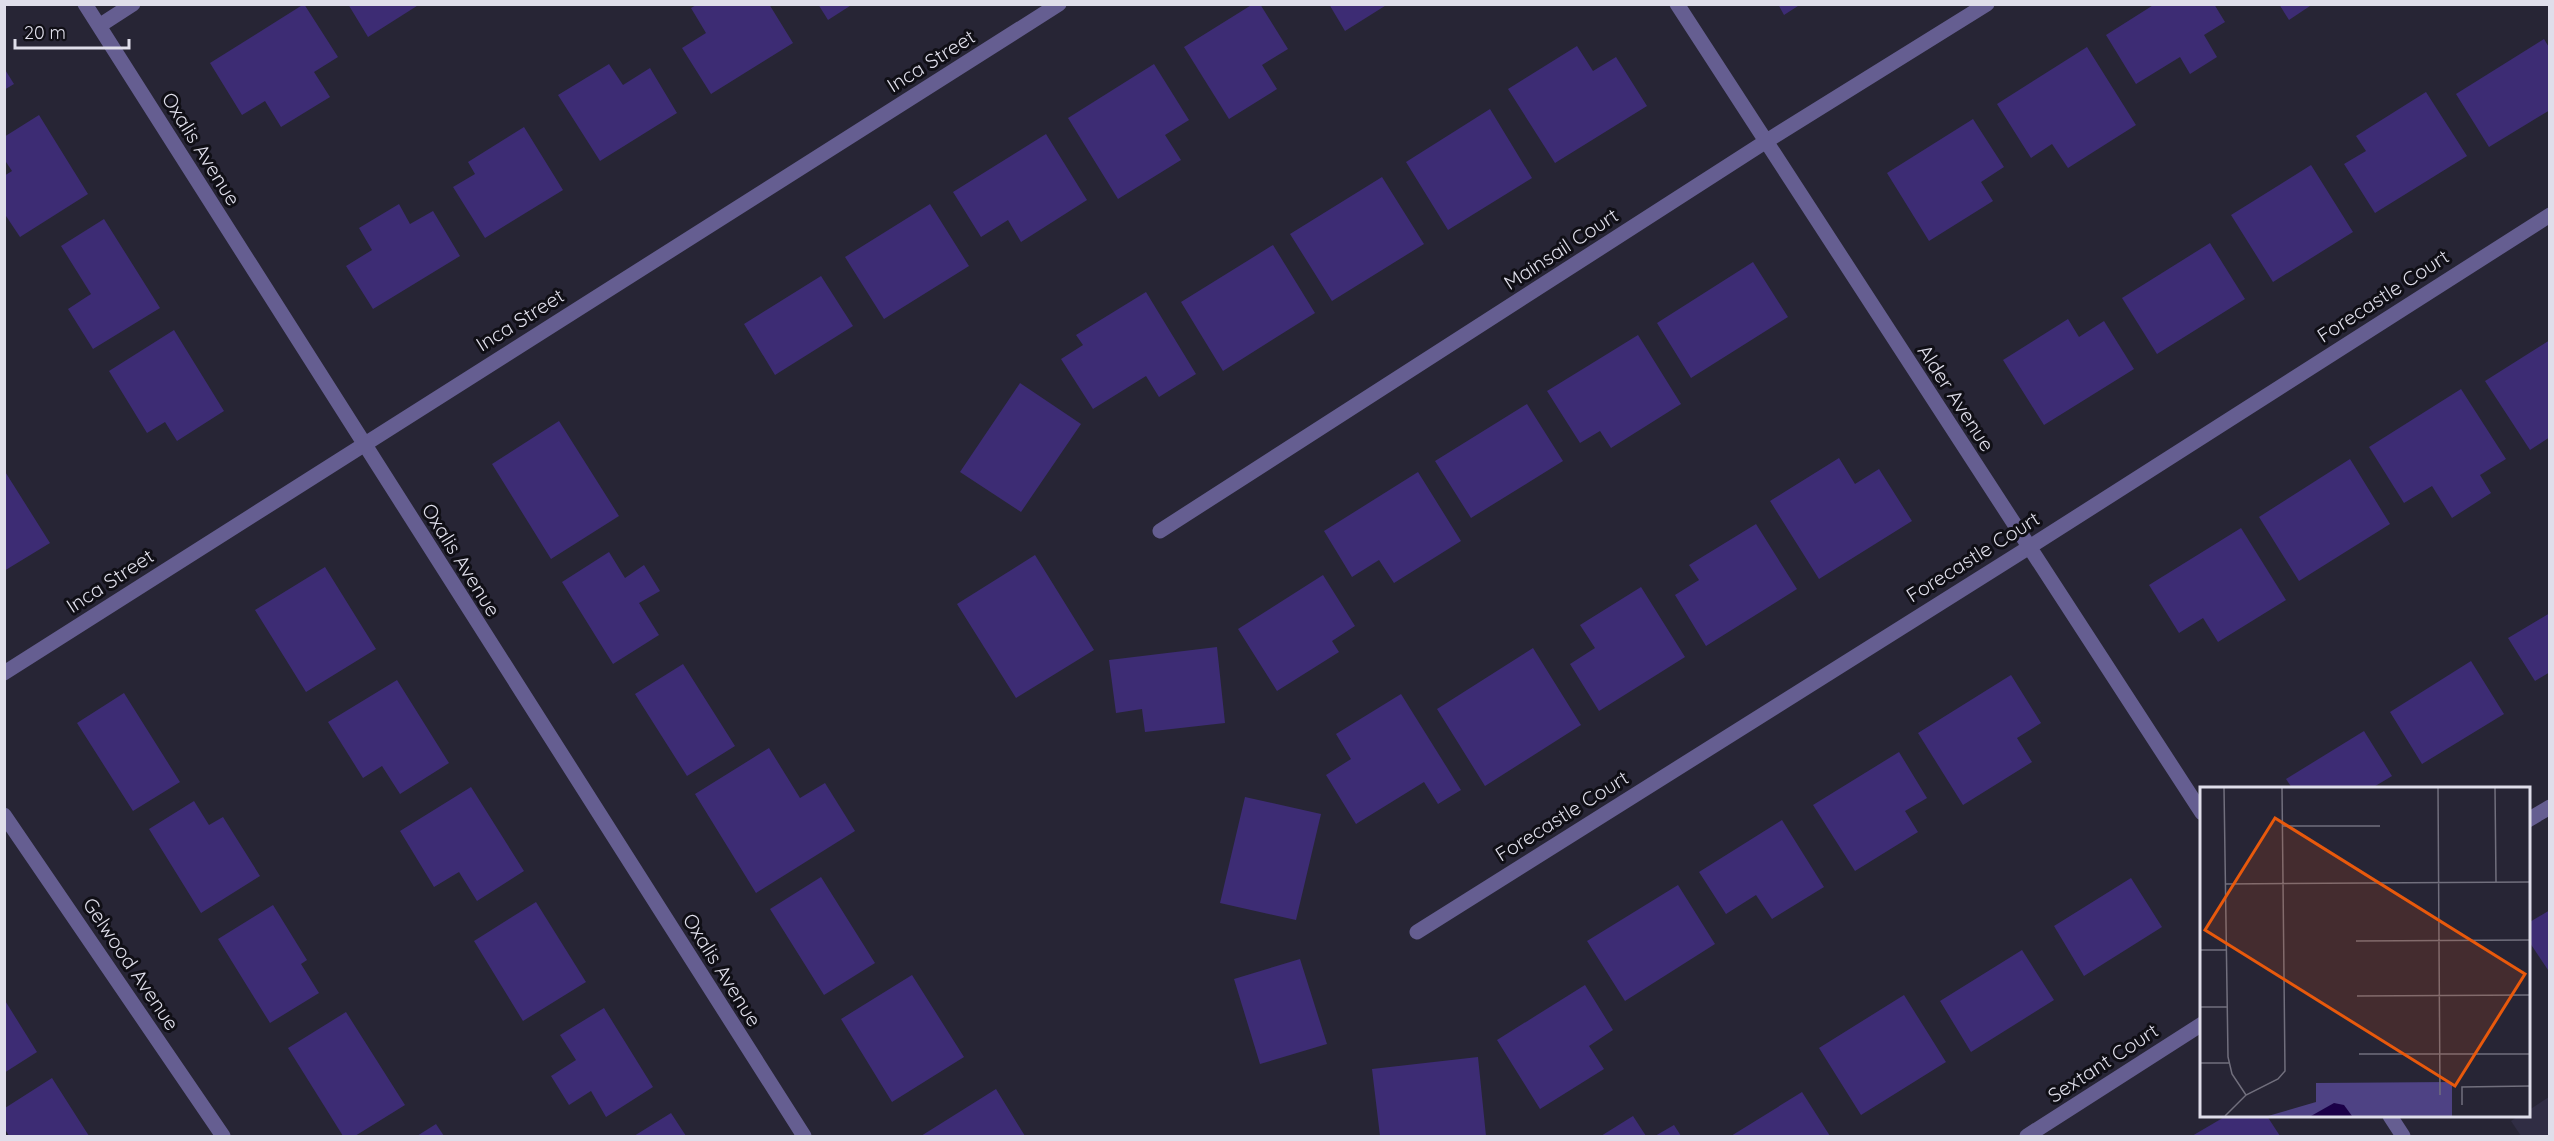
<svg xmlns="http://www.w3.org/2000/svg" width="2554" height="1141" viewBox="0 0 2554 1141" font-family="Quicksand,sans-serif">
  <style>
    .built { fill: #302d44 }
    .building { fill: #3d2c74 }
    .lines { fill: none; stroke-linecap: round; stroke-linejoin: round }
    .minor { stroke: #655e91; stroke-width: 15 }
    .labels { text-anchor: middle; stroke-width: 6; stroke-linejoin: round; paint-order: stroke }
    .street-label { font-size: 20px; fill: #dfdeea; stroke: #100f16 }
    .inset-road { fill: none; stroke: #716f7d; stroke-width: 1.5 }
    .view { fill: #e8590c; fill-opacity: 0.15; stroke: #e8590c; stroke-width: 3 }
    .inset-edge { fill: none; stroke: #dfdeea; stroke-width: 3 }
  </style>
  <rect width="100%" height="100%" fill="#272535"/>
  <!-- built -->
  <path class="built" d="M 2549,1097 L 2549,1136 L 2521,1136 L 2511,1121 L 2519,1116 L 2528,1116 L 2529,1110 Z"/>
  <!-- building -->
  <path class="building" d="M 304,4 L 338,57 L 314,72 L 330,97 L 281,127 L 265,101 L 242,115 L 210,63 Z
    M 348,4 L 420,4 L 368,37 Z
    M 698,4 L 769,4 L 793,43 L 711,94 L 682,48 L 706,33 L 691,8 Z
    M 818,4 L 853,4 L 828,20 Z
    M 1253,4 L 1260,4 L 1288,49 L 1262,65 L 1277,89 L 1229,119 L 1184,47 Z
    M 1329,4 L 1388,4 L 1345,31 Z
    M 1778,4 L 1801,4 L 1784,15 Z
    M 2155,4 L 2214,4 L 2225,22 L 2204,35 L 2217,57 L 2190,74 L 2180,57 L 2136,84 L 2106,35 Z
    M 2279,4 L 2313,4 L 2289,20 Z
    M 2544,39 L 2550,49 L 2550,110 L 2489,147 L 2456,94 Z
    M 1577,46 L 1593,71 L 1616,57 L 1647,106 L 1555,163 L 1508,89 Z
    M 2087,47 L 2136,125 L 2068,168 L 2052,144 L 2031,158 L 1997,104 Z
    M 609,64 L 623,85 L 650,68 L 677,113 L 600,161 L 558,95 Z
    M 1154,64 L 1189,120 L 1165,135 L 1181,160 L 1118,199 L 1068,118 Z
    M 4,68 L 14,84 L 4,90 Z
    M 2426,92 L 2467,156 L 2375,213 L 2344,164 L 2366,151 L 2356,136 Z
    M 1490,109 L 1532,178 L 1448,230 L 1406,162 Z
    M 39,115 L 88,194 L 20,237 L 4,213 L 4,176 L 12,171 L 4,159 L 4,137 Z
    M 1973,119 L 2004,167 L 1981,182 L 1993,201 L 1929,241 L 1887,173 Z
    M 524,127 L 563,190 L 485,238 L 453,187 L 475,174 L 468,162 Z
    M 1046,134 L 1087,200 L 1021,242 L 1008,220 L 981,237 L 953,192 Z
    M 2311,165 L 2353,232 L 2273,282 L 2231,215 Z
    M 1382,177 L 1424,244 L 1332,301 L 1290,234 Z
    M 399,204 L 410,224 L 433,211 L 460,256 L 373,309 L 346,266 L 372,250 L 359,228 Z
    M 930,204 L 969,266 L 884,319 L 845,257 Z
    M 104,219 L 160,308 L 93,349 L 68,309 L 91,294 L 61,246 Z
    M 2210,243 L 2245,299 L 2157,354 L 2122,298 Z
    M 1273,245 L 1315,313 L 1223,371 L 1181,302 Z
    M 1753,262 L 1788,317 L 1691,378 L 1657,323 Z
    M 821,276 L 853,326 L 775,375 L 744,324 Z
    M 1146,292 L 1196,374 L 1159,397 L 1146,376 L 1093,409 L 1061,359 L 1083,345 L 1076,335 Z
    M 2068,319 L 2079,337 L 2104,321 L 2134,369 L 2044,425 L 2003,360 Z
    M 174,330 L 224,411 L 177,441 L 165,422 L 147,433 L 109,371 Z
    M 1638,335 L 1681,404 L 1611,448 L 1600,431 L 1580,443 L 1547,391 Z
    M 2550,340 L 2550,437 L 2530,450 L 2485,381 Z
    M 1020,383 L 1081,424 L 1021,512 L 960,472 Z
    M 2461,389 L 2506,459 L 2480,475 L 2491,493 L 2452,518 L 2432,486 L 2404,503 L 2369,447 Z
    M 1527,404 L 1563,461 L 1471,518 L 1435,461 Z
    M 559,421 L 619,516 L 551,559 L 492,464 Z
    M 1839,458 L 1855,484 L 1879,469 L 1912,521 L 1819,579 L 1770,501 Z
    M 2350,459 L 2390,524 L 2299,581 L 2259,517 Z
    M 4,470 L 50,543 L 4,571 Z
    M 1418,472 L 1461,541 L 1394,583 L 1379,560 L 1352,577 L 1324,531 Z
    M 1756,524 L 1797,589 L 1706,646 L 1675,595 L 1699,580 L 1689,565 Z
    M 2241,528 L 2286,600 L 2218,642 L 2203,618 L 2179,633 L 2149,585 Z
    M 609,552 L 625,578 L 644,565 L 660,591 L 639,603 L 659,635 L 613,664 L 562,582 Z
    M 1035,555 L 1094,650 L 1016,698 L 957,604 Z
    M 325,567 L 376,649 L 306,692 L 255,610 Z
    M 1323,575 L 1355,626 L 1332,641 L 1339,652 L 1277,691 L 1238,629 Z
    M 1641,587 L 1685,657 L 1599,711 L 1570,664 L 1595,648 L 1580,625 Z
    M 2550,613 L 2550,672 L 2535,681 L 2508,638 Z
    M 1217,647 L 1225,723 L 1145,732 L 1142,709 L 1116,713 L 1109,660 Z
    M 1533,648 L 1581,725 L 1485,786 L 1437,709 Z
    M 2471,661 L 2504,714 L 2422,764 L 2390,712 Z
    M 683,664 L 735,746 L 687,776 L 635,694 Z
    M 2011,675 L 2041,723 L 2017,738 L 2032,762 L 1963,805 L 1918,733 Z
    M 397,680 L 449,763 L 400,794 L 382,766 L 363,778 L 328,722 Z
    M 124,693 L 180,782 L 133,811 L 77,723 Z
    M 1401,694 L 1461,790 L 1438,804 L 1424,782 L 1356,824 L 1326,775 L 1351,759 L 1336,734 Z
    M 2364,731 L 2392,776 L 2372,788 L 2292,788 L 2286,779 Z
    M 769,748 L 800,798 L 825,783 L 855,831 L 756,893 L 695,794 Z
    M 1899,752 L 1927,798 L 1905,811 L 1918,832 L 1855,871 L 1813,805 Z
    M 471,787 L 524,871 L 477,901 L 459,872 L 434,887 L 400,831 Z
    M 1245,797 L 1321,814 L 1296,920 L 1220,903 Z
    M 194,801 L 209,825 L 223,817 L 260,876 L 201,913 L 149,829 Z
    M 1782,820 L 1824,887 L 1772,919 L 1756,895 L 1726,914 L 1699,872 Z
    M 821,877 L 875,963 L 824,995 L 770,909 Z
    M 2131,878 L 2162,927 L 2084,976 L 2054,926 Z
    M 1678,885 L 1715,944 L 1625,1001 L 1587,941 Z
    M 536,902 L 586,982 L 523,1021 L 474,941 Z
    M 273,905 L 307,960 L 301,964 L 319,993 L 270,1023 L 218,939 Z
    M 2550,910 L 2550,973 L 2528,940 L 2528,923 Z
    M 2022,950 L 2054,1000 L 1971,1052 L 1940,1001 Z
    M 1300,959 L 1327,1044 L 1260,1064 L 1234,979 Z
    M 912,975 L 964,1057 L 892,1102 L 841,1019 Z
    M 1585,985 L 1613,1030 L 1589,1046 L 1604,1069 L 1540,1109 L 1497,1040 Z
    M 1904,995 L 1946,1062 L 1861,1115 L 1819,1048 Z
    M 4,999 L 37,1052 L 4,1073 Z
    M 604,1008 L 653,1087 L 606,1117 L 591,1091 L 569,1105 L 551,1076 L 576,1060 L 560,1035 Z
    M 346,1012 L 405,1105 L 355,1136 L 343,1136 L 288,1048 Z
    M 1478,1057 L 1486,1136 L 1380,1136 L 1372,1069 Z
    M 52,1078 L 89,1136 L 9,1136 L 5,1129 L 5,1108 Z
    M 996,1089 L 1025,1136 L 921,1136 Z
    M 1802,1092 L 1830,1136 L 1731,1136 Z
    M 671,1113 L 686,1136 L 634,1136 Z
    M 1633,1116 L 1646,1136 L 1601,1136 Z
    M 2226,1116 L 2267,1116 L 2280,1136 L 2192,1136 Z
    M 436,1124 L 444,1136 L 417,1136 Z
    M 1674,1125 L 1681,1136 L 1655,1136 Z"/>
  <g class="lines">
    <!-- minor -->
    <path class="minor" d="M 85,4 L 804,1136
      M 1677,4 L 2202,813
      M 99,26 L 133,4
      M 1160,531 L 1765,142 L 1987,4
      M 4,673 L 1059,4
      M 4,815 L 223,1136
      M 2528,820 L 2550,807
      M 1417,932 L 2028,548 L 2550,215
      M 2390,1116 L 2403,1136
      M 2027,1136 L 2202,1024"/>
  </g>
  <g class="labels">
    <!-- street labels -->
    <g class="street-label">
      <text transform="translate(931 61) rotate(-32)" y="7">Inca Street</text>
      <text transform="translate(201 149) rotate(58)" y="7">Oxalis Avenue</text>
      <text transform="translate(1561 249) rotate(-33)" y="7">Mainsail Court</text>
      <text transform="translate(2383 296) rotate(-33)" y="7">Forecastle Court</text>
      <text transform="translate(520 320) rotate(-32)" y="7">Inca Street</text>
      <text transform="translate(1956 398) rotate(57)" y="7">Alder Avenue</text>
      <text transform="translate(1973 557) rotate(-32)" y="7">Forecastle Court</text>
      <text transform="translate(461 560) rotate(58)" y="7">Oxalis Avenue</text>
      <text transform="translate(110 581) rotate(-33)" y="7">Inca Street</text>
      <text transform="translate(1562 816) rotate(-32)" y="7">Forecastle Court</text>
      <text transform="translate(131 964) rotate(56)" y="7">Gelwood Avenue</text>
      <text transform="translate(722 970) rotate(58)" y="7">Oxalis Avenue</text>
      <text transform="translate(2103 1063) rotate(-33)" y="7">Sextant Court</text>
    </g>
  </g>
  <!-- overview -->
  <g transform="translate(2200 787)">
    <rect width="330" height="330" fill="#272535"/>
    <path d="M 252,295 L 252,329 L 68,329 L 116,315 L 116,296 Z" fill="#4e4284"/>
    <path d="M 134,316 L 144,318 L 152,329 L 111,329 Z" fill="#1b0048"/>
    <path class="inset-road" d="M 24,1 L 28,270 L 32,287 L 46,308M 238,1 L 240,308M 295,1 L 296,95M 83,39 L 180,39M 25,97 L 330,95M 156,154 L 330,153M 0,163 L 27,163M 157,209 L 330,208M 0,220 L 28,220M 159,267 L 330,267M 0,276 L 29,276M 262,318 L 262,300 L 330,299M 25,329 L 46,308 L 78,292 L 85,284 L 82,1"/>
    <path class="view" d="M 75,31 L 325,187 L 255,299 L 5,143 Z"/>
    <rect width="330" height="330" class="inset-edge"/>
  </g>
  <!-- border -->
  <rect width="2554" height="1141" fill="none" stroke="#dfdeea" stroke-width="12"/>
  <!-- scale -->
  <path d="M15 39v9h114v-9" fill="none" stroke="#dfdeea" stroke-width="3"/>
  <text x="24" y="39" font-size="18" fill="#dfdeea" stroke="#100f16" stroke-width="4.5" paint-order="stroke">20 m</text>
</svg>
